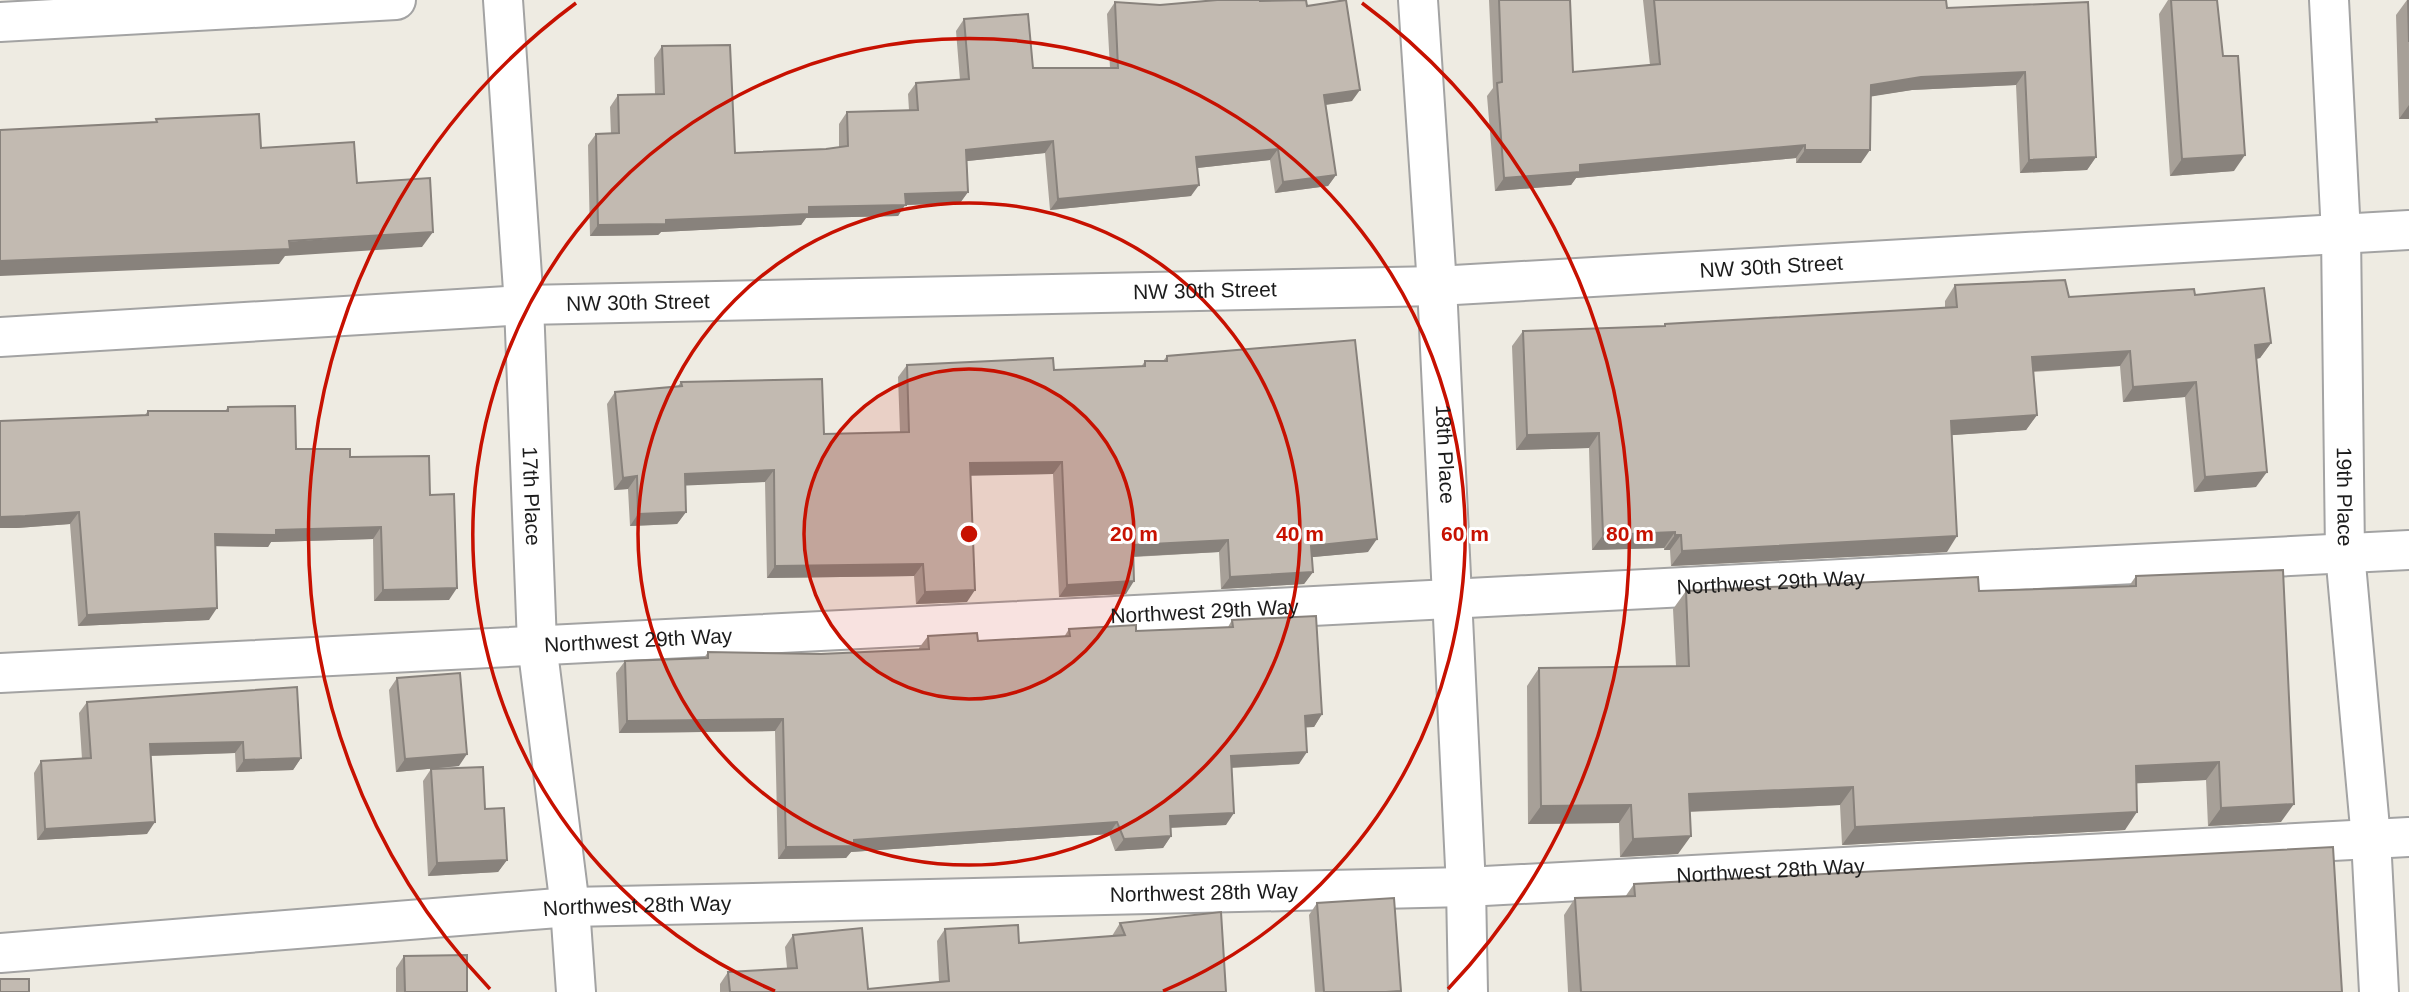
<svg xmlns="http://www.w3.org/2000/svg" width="2409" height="992" viewBox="0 0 2409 992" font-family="Arial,sans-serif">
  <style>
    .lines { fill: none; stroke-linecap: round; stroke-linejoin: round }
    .street-casing { stroke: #a3a3a3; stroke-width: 42 }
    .street { stroke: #fff; stroke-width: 38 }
    .wall { fill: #a7a098 }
    .shaded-wall { fill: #88827c }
    .building { fill: #c2bab1; stroke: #88827c; stroke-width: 2 }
    .ring { fill: none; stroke: #c71101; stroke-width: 3.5 }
    .labels { text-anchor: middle; stroke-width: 6; stroke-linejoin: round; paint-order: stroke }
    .street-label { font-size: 21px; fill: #1c1c1c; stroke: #fff }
    .centre { fill: #c71101; stroke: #fff; stroke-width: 3.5 }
    .ring-label { font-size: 21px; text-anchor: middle; font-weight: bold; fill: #c71101; stroke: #fff; stroke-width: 6; stroke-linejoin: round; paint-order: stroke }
  </style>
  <rect width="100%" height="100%" fill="#eeebe2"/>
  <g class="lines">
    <!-- street casing -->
    <g class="street-casing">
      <g id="street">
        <path id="s1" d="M 503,0 L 524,305 L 537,644 L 570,907 L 576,992"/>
        <path id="s2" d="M 1418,0 L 1437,286 L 1466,887 L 1468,992"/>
        <path id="s3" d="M 2329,0 L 2341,234 L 2345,553 L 2371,839 L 2379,992"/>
        <path d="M 0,22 L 396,0"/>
        <path id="s4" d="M 0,337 L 524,305 L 1437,286 L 2409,230"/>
        <path id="s5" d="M 0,673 L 2409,550"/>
        <path id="s6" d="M 0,953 L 570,907 L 1466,887 L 2409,837"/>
      </g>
    </g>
    <!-- street -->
    <use href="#street" class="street"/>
  </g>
  <!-- wall -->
  <path class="wall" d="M 1489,0 L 1570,0 L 1573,72 L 1650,65 L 1643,0 L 1946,0 L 1947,8 L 2088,2 L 2096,157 L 2087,170 L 2020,173 L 2016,85 L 1912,90 L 1871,96 L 1861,163 L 1796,163 L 1796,158 L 1576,178 L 1571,185 L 1495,191 L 1487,96 L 1493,88 Z
    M 2168,0 L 2217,0 L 2234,171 L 2170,176 L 2159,14 Z
    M 2407,0 L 2409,0 L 2409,119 L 2399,119 L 2396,15 Z
    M 1260,1 L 1307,6 L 1352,101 L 1326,105 L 1336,175 L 1328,186 L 1275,193 L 1270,160 L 1197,168 L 1191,196 L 1050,210 L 1045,153 L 967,161 L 968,192 L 960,203 L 905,205 L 898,216 L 806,218 L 801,225 L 661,232 L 658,235 L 590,236 L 588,145 L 596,134 L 611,134 L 610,107 L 618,95 L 655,94 L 654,58 L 662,46 L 735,153 L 826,149 L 839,147 L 839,124 L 847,112 L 909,110 L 908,94 L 916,83 L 960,80 L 956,31 L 964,19 L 1033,68 L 1110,68 L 1107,14 L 1115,2 L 1160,5 Z
    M 1955,285 L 2069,297 L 2195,295 L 2271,343 L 2260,358 L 2257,359 L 2256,487 L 2194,492 L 2185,397 L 2123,402 L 2120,366 L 2033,372 L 2037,415 L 2026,430 L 1952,435 L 1947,552 L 1671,566 L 1670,550 L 1664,550 L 1664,548 L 1592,550 L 1589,448 L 1516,450 L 1512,346 L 1523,331 L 1663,327 L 1665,324 L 1945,308 L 1945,301 Z
    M 1167,356 L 1368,552 L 1312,557 L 1313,572 L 1304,584 L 1221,589 L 1219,552 L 1134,557 L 1126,594 L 1059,597 L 1053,474 L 970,475 L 967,602 L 916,604 L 914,576 L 767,578 L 765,482 L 685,485 L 686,512 L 677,524 L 630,526 L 628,489 L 614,490 L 607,404 L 615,392 L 678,386 L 681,382 L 824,434 L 900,432 L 898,377 L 907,365 L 1054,370 L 1141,367 L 1145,361 L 1163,361 Z
    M 228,407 L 296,449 L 350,457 L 430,495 L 449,600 L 374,601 L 373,539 L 271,542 L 268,547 L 215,546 L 209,620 L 78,626 L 70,524 L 17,528 L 144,416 L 148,411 L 225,411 Z
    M 2136,576 L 2281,822 L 2208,826 L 2206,780 L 2136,783 L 2125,830 L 1842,845 L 1840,805 L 1690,812 L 1678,854 L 1620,857 L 1619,823 L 1528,824 L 1527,686 L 1539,668 L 1676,666 L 1673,609 L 1686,591 L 1979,591 L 2129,586 Z
    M 1232,620 L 1322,714 L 1314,727 L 1305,727 L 1299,764 L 1232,768 L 1226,825 L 1171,828 L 1171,836 L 1163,848 L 1115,851 L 1109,834 L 851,852 L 846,858 L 778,859 L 775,731 L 619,733 L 616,673 L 625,661 L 704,658 L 708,652 L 821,654 L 919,650 L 919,648 L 928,636 L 978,641 L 1064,637 L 1069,629 L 1136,631 L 1228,627 Z
    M 397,678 L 459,766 L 396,772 L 389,690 Z
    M 297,687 L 301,758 L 293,770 L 236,772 L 235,753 L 151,756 L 147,834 L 37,840 L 34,773 L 41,761 L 82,759 L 79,713 L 87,702 Z
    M 431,769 L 485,809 L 507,860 L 498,872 L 428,876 L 423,781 Z
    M 1634,884 L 2342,992 L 1568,992 L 1564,915 L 1575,898 L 1625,897 Z
    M 1317,903 L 1401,991 L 1401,992 L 1315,992 L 1309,915 Z
    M 1120,923 L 1226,992 L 720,992 L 720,984 L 728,972 L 787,968 L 785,947 L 793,935 L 868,989 L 939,982 L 937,941 L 945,929 L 1019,943 L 1112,936 Z
    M 404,956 L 467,992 L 396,992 L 396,968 Z"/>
  <!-- shaded-wall -->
  <path class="shaded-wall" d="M 2025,72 L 2016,85 L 1912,90 L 1862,98 L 1871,85 L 1921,77 Z
    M 1360,90 L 1352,101 L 1316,106 L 1324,95 Z
    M 2409,105 L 2409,119 L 2399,119 Z
    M 1053,141 L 1045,153 L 958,162 L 966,150 Z
    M 1805,145 L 1796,158 L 1576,178 L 1571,185 L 1495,191 L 1504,178 L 1580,165 Z
    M 1278,149 L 1270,160 L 1188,169 L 1196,157 Z
    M 1805,150 L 1870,150 L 1861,163 L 1796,163 Z
    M 2245,155 L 2234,171 L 2170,176 L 2182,159 Z
    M 2096,157 L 2087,170 L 2020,173 L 2029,160 Z
    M 1336,175 L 1328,186 L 1275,193 L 1283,182 Z
    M 1199,185 L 1191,196 L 1050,210 L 1058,199 Z
    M 968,192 L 960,203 L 905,205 L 898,216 L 806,218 L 801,225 L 661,232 L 658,235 L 590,236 L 598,225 L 666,220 L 809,207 L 905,194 Z
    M 433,232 L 422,247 L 285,256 L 279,264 L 0,276 L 0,261 Z
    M 2271,343 L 2260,358 L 2245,360 L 2255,345 Z
    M 2130,351 L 2120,366 L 2021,372 L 2032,357 Z
    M 2196,382 L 2185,397 L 2123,402 L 2133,387 Z
    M 2037,415 L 2026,430 L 1940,436 L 1951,421 Z
    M 1599,433 L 1589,448 L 1516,450 L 1527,435 Z
    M 1062,462 L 1053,474 L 961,476 L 970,463 Z
    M 774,470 L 765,482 L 676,486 L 685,474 Z
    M 2267,472 L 2256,487 L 2194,492 L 2205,477 Z
    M 637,476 L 628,489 L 614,490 L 623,478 Z
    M 79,512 L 70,524 L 17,528 L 0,528 L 0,517 Z
    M 686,512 L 677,524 L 630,526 L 638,514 Z
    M 381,527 L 373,539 L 271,542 L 268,547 L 206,546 L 215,534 L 276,530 Z
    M 1675,532 L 1664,548 L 1592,550 L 1603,535 Z
    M 1675,535 L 1681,535 L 1670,550 L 1664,550 Z
    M 1957,536 L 1947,552 L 1671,566 L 1682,551 Z
    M 1377,539 L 1368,552 L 1303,558 L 1311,546 Z
    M 1228,540 L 1219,552 L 1125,557 L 1133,545 Z
    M 923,564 L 914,576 L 767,578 L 775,566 Z
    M 1313,572 L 1304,584 L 1221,589 L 1230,577 Z
    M 1134,581 L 1126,594 L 1059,597 L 1067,585 Z
    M 457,588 L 449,600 L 374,601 L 383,590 Z
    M 975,590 L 967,602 L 916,604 L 925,592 Z
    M 217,608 L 209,620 L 78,626 L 87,615 Z
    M 1322,714 L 1314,727 L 1296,728 L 1305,716 Z
    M 783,719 L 775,731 L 619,733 L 627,721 Z
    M 243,742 L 235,753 L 142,756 L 150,744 Z
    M 1307,752 L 1299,764 L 1222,768 L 1231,756 Z
    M 467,754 L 459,766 L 396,772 L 405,759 Z
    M 301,758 L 293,770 L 236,772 L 244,760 Z
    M 2219,762 L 2206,780 L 2123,784 L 2136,766 Z
    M 1853,787 L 1840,805 L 1676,812 L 1689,794 Z
    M 2294,804 L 2281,822 L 2208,826 L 2221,808 Z
    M 1631,805 L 1619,823 L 1528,824 L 1541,806 Z
    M 2137,812 L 2125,830 L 1842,845 L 1855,827 Z
    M 1234,813 L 1226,825 L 1161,828 L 1170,816 Z
    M 155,822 L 147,834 L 37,840 L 45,829 Z
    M 1117,822 L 1109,834 L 851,852 L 846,858 L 778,859 L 786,847 L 854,840 Z
    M 1171,836 L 1163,848 L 1115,851 L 1124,839 Z
    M 1691,836 L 1678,854 L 1620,857 L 1633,839 Z
    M 507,860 L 498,872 L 428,876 L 437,863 Z"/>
  <!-- building -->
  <path class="building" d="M 1217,0 L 1260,0 L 1260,1 L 1306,0 L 1307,6 L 1346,0 L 1360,90 L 1324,95 L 1336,175 L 1283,182 L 1278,149 L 1196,157 L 1199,185 L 1058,199 L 1053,141 L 966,150 L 968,192 L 905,194 L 906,205 L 809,207 L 809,214 L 666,220 L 666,224 L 598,225 L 596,134 L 619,133 L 618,95 L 664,94 L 662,46 L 730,45 L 735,153 L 826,149 L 848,146 L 847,112 L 918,110 L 916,83 L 969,79 L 964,19 L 1028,14 L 1033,68 L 1118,68 L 1115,2 L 1160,5 Z
    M 1499,0 L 1570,0 L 1573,72 L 1660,64 L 1654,0 L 1946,0 L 1947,8 L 2088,2 L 2096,157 L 2029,160 L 2025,72 L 1921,77 L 1871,85 L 1870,150 L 1805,150 L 1805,145 L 1580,165 L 1580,172 L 1504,178 L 1497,83 L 1502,82 Z
    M 2171,0 L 2217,0 L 2223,56 L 2238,56 L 2245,155 L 2182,159 Z
    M 2408,0 L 2409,0 L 2409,42 Z
    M 259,114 L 261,148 L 354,142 L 357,183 L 430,178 L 433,232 L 289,241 L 290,249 L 0,261 L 0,130 L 157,122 L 156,119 Z
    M 2065,280 L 2069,297 L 2194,289 L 2195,295 L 2264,288 L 2271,343 L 2255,345 L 2267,472 L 2205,477 L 2196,382 L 2133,387 L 2130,351 L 2032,357 L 2037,415 L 1951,421 L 1957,536 L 1682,551 L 1681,535 L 1675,535 L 1675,532 L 1603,535 L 1599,433 L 1527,435 L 1523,331 L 1665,326 L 1665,324 L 1957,307 L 1955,285 Z
    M 1355,340 L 1377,539 L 1311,546 L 1313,572 L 1230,577 L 1228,540 L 1133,545 L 1134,581 L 1067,585 L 1062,462 L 970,463 L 975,590 L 925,592 L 923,564 L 775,566 L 774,470 L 685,474 L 686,512 L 638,514 L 637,476 L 623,478 L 615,392 L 682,386 L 681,382 L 822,379 L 824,434 L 909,432 L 907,365 L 1053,358 L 1054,370 L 1145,366 L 1145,361 L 1167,361 L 1167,356 Z
    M 295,406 L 296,449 L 350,449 L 350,457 L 429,456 L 430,495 L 454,494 L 457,588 L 383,590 L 381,527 L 276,530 L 276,535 L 215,534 L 217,608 L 87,615 L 79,512 L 25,516 L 0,517 L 0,421 L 148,415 L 148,411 L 228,411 L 228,407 Z
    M 2283,570 L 2294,804 L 2221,808 L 2219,762 L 2136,766 L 2137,812 L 1855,827 L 1853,787 L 1689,794 L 1691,836 L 1633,839 L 1631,805 L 1541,806 L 1539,668 L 1689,666 L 1686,591 L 1978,577 L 1979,591 L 2136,586 L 2136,576 Z
    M 1316,616 L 1322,714 L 1305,716 L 1307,752 L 1231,756 L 1234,813 L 1170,816 L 1171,836 L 1124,839 L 1117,822 L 854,840 L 854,846 L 786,847 L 783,719 L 627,721 L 625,661 L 708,658 L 708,652 L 821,654 L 929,649 L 928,636 L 977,633 L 978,641 L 1070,636 L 1069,629 L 1136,625 L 1136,631 L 1233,627 L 1232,620 Z
    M 460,673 L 467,754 L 405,759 L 397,678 Z
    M 297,687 L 301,758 L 244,760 L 243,742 L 150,744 L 155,822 L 45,829 L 41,761 L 91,758 L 87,702 Z
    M 483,767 L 485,809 L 504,808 L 507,860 L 437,863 L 431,769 Z
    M 2333,847 L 2342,992 L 1581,992 L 1575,898 L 1635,896 L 1634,884 Z
    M 1394,898 L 1401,991 L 1386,992 L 1324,992 L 1317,903 Z
    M 1221,912 L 1226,992 L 730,992 L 728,972 L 797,968 L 793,935 L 862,928 L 868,989 L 949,981 L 945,929 L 1018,925 L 1019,943 L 1125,935 L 1120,923 Z
    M 467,955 L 467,992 L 405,992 L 404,956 Z
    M 0,979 L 29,979 L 29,992 L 0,992 Z"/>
  <!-- distance rings -->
  <circle cx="969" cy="534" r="165" fill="#c71101" fill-opacity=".12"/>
  <g class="ring">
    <circle cx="969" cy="534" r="165"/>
    <circle cx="969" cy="534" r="331"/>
    <path d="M775 991A496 496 0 1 1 1163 991"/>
    <path d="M490 989A661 661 0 0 1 576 3M1362 3A661 661 0 0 1 1448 989"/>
  </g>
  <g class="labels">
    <!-- street labels -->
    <g class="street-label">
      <text dy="7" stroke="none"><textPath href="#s4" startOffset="1773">NW 30th Street</textPath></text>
      <text dy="7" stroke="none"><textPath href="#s4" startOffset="1206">NW 30th Street</textPath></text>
      <text dy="7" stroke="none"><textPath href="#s4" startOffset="639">NW 30th Street</textPath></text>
      <text dy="7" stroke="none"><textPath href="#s2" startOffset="455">18th Place</textPath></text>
      <text dy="7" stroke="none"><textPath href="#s3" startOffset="497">19th Place</textPath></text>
      <text dy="7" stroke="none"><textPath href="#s1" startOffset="497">17th Place</textPath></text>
      <text dy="7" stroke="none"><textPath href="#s5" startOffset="1773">Northwest 29th Way</textPath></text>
      <text dy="7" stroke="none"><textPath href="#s5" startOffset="1206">Northwest 29th Way</textPath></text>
      <text dy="7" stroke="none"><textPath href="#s5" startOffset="639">Northwest 29th Way</textPath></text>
      <text dy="7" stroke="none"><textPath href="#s6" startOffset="1773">Northwest 28th Way</textPath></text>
      <text dy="7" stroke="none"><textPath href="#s6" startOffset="1206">Northwest 28th Way</textPath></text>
      <text dy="7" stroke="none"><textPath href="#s6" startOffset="639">Northwest 28th Way</textPath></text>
    </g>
  </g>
  <circle cx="969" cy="534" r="10" class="centre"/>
  <g class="ring-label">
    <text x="1134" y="541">20 m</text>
    <text x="1300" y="541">40 m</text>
    <text x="1465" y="541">60 m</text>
    <text x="1630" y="541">80 m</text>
  </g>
</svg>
